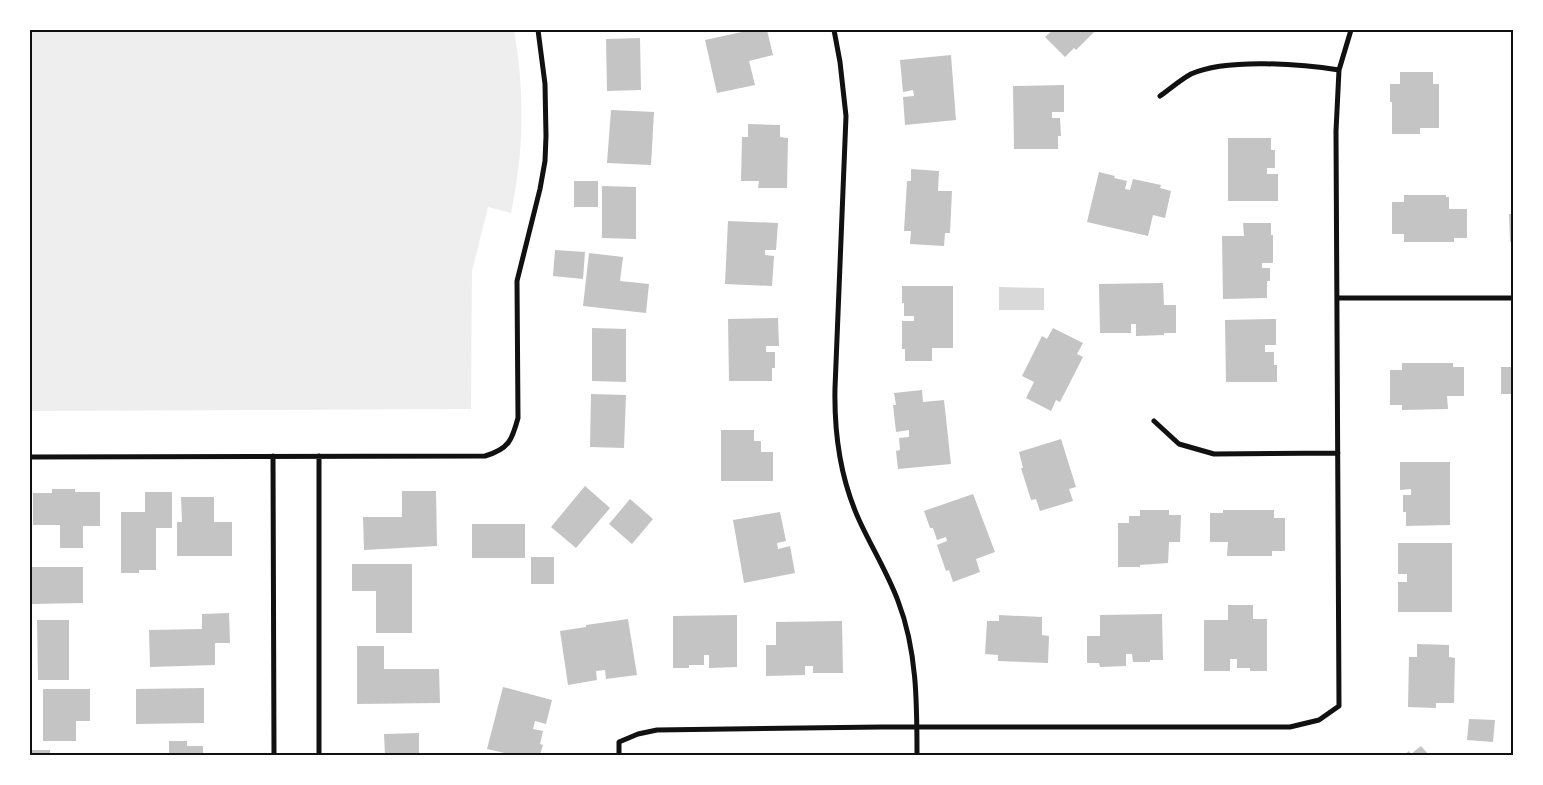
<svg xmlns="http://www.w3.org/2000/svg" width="1543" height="785" viewBox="0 0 1543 785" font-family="'Open Sans',sans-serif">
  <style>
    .green { fill: #eee }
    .water { fill: #d9d9d9 }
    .building { fill: #c4c4c4 }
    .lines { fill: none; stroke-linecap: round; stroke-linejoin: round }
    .minor { stroke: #111; stroke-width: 5 }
    .neatline { fill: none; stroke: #111; stroke-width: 2 }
  </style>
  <rect width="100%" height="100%" fill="#fff"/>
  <!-- green -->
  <path class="green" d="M 30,30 L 514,30 C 525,95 524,149 511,213 L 488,207 L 472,271 L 471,409 L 30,411 Z"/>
  <!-- water -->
  <path class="water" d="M 999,287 L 1044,288 L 1044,310 L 999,310 Z"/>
  <!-- building -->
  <path class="building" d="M 751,30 L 767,30 L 773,55 L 749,61 L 755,85 L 717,93 L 705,40 Z
    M 1053,30 L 1096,30 L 1076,50 L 1074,48 L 1065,57 L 1045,37 Z
    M 640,38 L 641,90 L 607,91 L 606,39 Z
    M 951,55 L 956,120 L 905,125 L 903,97 L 914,96 L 913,90 L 903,92 L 900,60 Z
    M 1400,72 L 1433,72 L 1433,84 L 1439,84 L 1439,128 L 1420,128 L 1420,134 L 1392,134 L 1392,102 L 1390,102 L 1390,84 L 1400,84 Z
    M 1064,85 L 1064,112 L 1052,112 L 1052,118 L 1060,118 L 1061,136 L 1058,136 L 1058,149 L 1014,149 L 1013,86 Z
    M 611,110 L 654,112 L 651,165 L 607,163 Z
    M 748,124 L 780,125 L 780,137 L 788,138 L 787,188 L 758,188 L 759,181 L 741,181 L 742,137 L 748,137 Z
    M 1228,138 L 1271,138 L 1271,150 L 1275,150 L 1275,168 L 1267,168 L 1267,174 L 1278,174 L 1278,201 L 1228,201 Z
    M 911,169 L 939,171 L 938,191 L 952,191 L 950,233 L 945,233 L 944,246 L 910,244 L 911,231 L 904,231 L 907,181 L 911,181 Z
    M 1099,172 L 1115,176 L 1114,178 L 1127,181 L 1125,189 L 1130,190 L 1133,179 L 1161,185 L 1160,188 L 1171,191 L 1165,218 L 1153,215 L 1148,236 L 1087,222 Z
    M 574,181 L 598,181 L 598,207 L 574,207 Z
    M 602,186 L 636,187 L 636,239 L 602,238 Z
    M 1404,195 L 1446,195 L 1446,197 L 1449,197 L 1449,209 L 1467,209 L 1467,238 L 1454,238 L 1454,242 L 1404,242 L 1404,234 L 1392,234 L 1392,202 L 1404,202 Z
    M 1509,214 L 1513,214 L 1513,242 L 1510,242 Z
    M 728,221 L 778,223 L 776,250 L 765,250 L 765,255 L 774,256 L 772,286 L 725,284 Z
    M 1243,223 L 1271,223 L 1271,235 L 1273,235 L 1273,263 L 1262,263 L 1262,268 L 1270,268 L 1270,281 L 1267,281 L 1267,298 L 1223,299 L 1222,236 L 1244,236 Z
    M 555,250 L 585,252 L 583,279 L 553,276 Z
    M 589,253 L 623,257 L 620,281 L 649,284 L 646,313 L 583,306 Z
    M 1163,283 L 1164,305 L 1176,305 L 1176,333 L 1164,333 L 1164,335 L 1136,336 L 1136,324 L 1131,324 L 1131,333 L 1100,333 L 1099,284 Z
    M 902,286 L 953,286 L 953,348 L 932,348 L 932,361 L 905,361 L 905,349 L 902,349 L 902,321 L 914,321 L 914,316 L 904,316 L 904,303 L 902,303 Z
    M 778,318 L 779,346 L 766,346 L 766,352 L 775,352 L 775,368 L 772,368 L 772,381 L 729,381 L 728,319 Z
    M 1276,319 L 1276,345 L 1265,345 L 1265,352 L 1274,352 L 1274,365 L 1277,365 L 1277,382 L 1226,382 L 1225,320 Z
    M 592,328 L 626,329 L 626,382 L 592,381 Z
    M 1053,328 L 1083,343 L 1077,354 L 1083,357 L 1060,402 L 1056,400 L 1051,411 L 1026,398 L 1034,382 L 1022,376 L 1042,336 L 1047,339 Z
    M 1402,363 L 1453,363 L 1453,367 L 1464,367 L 1464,396 L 1447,396 L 1448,409 L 1402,410 L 1402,405 L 1390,405 L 1390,370 L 1402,370 Z
    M 1501,367 L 1513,367 L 1513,394 L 1501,394 Z
    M 922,390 L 923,402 L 944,400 L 951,464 L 898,469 L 896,451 L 900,450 L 899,438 L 909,437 L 909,430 L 896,432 L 893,405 L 896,405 L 894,393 Z
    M 591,394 L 626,395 L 624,448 L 590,447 Z
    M 721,430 L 754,430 L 754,441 L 761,441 L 761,452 L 773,452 L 773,481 L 721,481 Z
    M 1061,439 L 1076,487 L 1069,489 L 1073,501 L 1040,511 L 1036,499 L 1031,500 L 1021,468 L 1023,468 L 1019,452 Z
    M 1400,462 L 1450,462 L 1450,525 L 1406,526 L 1406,512 L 1403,512 L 1403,495 L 1411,495 L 1411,489 L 1400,490 Z
    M 585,486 L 610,508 L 576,548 L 551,527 Z
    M 52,489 L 75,489 L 75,492 L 100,492 L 100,526 L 83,526 L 83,548 L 60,548 L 60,525 L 33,525 L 33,493 L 52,493 Z
    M 402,491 L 436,491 L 437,546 L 364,550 L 363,517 L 402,517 Z
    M 145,492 L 172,492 L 172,528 L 156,528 L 156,570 L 139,570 L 139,573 L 121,573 L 121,512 L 145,512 Z
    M 973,494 L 995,552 L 976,559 L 980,572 L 953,582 L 949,570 L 946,571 L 937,545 L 947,541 L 946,537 L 937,540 L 933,528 L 930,528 L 924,511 Z
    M 181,497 L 214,497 L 214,522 L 232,522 L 232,556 L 177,556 L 177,522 L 182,522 Z
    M 630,499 L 653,519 L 632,544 L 609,524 Z
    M 1140,510 L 1169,510 L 1169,515 L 1181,515 L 1180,542 L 1169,542 L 1168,563 L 1140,565 L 1140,567 L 1118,567 L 1118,523 L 1129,523 L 1129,516 L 1140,516 Z
    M 1223,510 L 1274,510 L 1274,518 L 1285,518 L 1285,551 L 1272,551 L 1272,556 L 1227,556 L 1228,542 L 1210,542 L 1210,513 L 1223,513 Z
    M 780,512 L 786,541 L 777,543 L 778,549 L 790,546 L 795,573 L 744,583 L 733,520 Z
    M 472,524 L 525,524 L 525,558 L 472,558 Z
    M 1398,543 L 1452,543 L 1452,612 L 1398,612 L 1398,582 L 1407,582 L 1407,574 L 1398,574 Z
    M 531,557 L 554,557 L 554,584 L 531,584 Z
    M 352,564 L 412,564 L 412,633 L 376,633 L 376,591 L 352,591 Z
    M 32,567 L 83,567 L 83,603 L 32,604 Z
    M 1228,605 L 1253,605 L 1253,619 L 1267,619 L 1267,671 L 1250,671 L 1250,668 L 1237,668 L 1237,659 L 1230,659 L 1230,671 L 1204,671 L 1204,620 L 1228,620 Z
    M 229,613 L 230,643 L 215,643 L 215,665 L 150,667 L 149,630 L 202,629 L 202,614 Z
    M 1162,614 L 1163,660 L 1150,660 L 1150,662 L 1133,662 L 1132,654 L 1126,654 L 1126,666 L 1100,667 L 1099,663 L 1087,663 L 1087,636 L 1100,636 L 1100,615 Z
    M 737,615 L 737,667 L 709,668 L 709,655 L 704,655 L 704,665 L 689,665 L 689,668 L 673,668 L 673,616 Z
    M 999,615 L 1042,617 L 1042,635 L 1049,636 L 1048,663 L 998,661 L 998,655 L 985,654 L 987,621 L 999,621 Z
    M 628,619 L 637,675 L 606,679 L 605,670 L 596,671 L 597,680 L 568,685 L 560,631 L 586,627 L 586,625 Z
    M 37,620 L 69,620 L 69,680 L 38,680 Z
    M 842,621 L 843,673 L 813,673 L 813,666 L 805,666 L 805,675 L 766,676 L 766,645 L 776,645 L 776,622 Z
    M 1417,644 L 1449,645 L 1449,657 L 1455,658 L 1454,703 L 1436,703 L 1436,708 L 1408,707 L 1409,657 L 1417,657 Z
    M 357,646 L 384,646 L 384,669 L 439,669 L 440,703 L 357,704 Z
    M 503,687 L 552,700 L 546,724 L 535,721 L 533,729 L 543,731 L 540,744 L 543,745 L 540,755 L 513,755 L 487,749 Z
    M 204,688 L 204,723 L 136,724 L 136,689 Z
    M 43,689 L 90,689 L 90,721 L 76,721 L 76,741 L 43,741 Z
    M 1469,719 L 1495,720 L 1493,742 L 1467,740 Z
    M 419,733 L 419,755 L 385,755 L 384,734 Z
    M 169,741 L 187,741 L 187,746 L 203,746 L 203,755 L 169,755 Z
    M 1421,746 L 1429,755 L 1404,755 L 1409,751 L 1411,754 Z
    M 30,750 L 50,750 L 50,755 L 30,755 Z
    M 57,753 L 91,753 L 91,755 L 57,755 Z"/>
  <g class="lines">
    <!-- minor -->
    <path class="minor" d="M 834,30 L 840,62 L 846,116 L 835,388 C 834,435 840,479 860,522 C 872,548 888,574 898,601 C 917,650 917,703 917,755
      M 1160,96 C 1170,89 1180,80 1191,74 C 1226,58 1302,64 1339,70
      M 1338,298 L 1513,298
      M 1154,421 L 1179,444 L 1214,454 L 1338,453
      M 273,456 L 274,755
      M 30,457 L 485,456 C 509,449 512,440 518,418 L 517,281 L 540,189 L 545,161 L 546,136 L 545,84 L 538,30
      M 319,755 L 319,456
      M 619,755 L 619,742 L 638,734 L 657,730 L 881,727 L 1290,727 L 1319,720 L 1339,706 L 1336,131 L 1339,70 L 1351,30"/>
  </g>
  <!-- border -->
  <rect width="1543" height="785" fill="none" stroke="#ffffff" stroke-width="62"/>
  <rect x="31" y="31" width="1481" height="723" class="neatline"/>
</svg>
